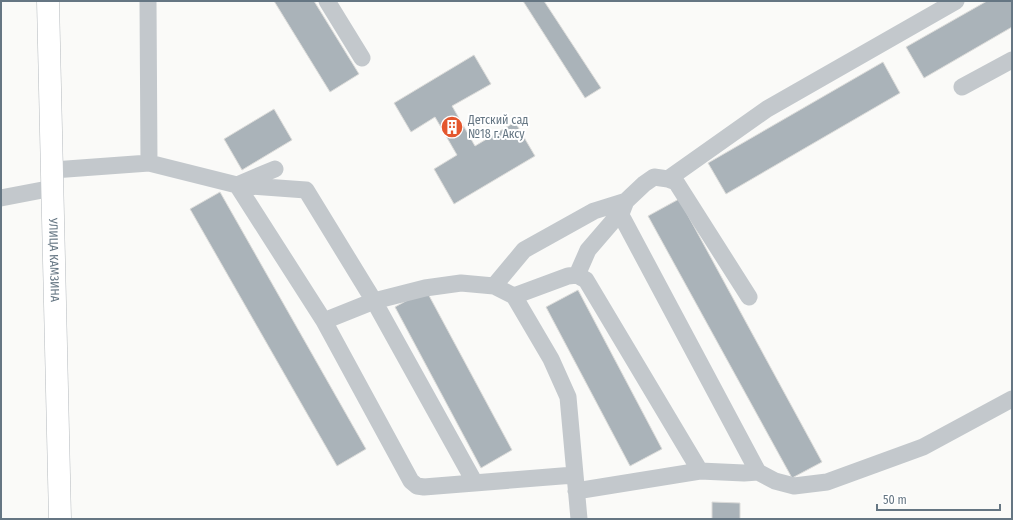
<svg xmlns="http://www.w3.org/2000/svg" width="1013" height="520" viewBox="0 0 1013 520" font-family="'Fira Sans Condensed',sans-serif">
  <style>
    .building { fill: #aab3b9; stroke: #dcdcda }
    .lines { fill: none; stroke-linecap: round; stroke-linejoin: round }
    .major-casing { stroke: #b5babe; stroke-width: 23 }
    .minor { stroke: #c3c8cc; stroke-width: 17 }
    .major { stroke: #fff; stroke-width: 22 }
    .labels { text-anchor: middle; stroke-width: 4; stroke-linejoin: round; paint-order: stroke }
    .poi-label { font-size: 12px; fill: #657683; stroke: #fff; text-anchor: start }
    .street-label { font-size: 12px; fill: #657683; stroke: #fff }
  </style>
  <rect width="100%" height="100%" fill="#fafaf8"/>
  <!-- building -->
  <path class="building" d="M 274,1 L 314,1 L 359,74 L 330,92 Z
    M 523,1 L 544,1 L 601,88 L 585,98 Z
    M 987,1 L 1012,1 L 1012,27 L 924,78 L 906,47 Z
    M 474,55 L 491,84 L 452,106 L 475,146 L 515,122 L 535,156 L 454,204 L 434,169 L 457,155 L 435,117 L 411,132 L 394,103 Z
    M 883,62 L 900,93 L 726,194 L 708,163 Z
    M 274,109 L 292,140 L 242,170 L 224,139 Z
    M 220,192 L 366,449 L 337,466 L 190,209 Z
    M 679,199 L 822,462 L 792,478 L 648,216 Z
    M 426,290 L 512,450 L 481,468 L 395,307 Z
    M 578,290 L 662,449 L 630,466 L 546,307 Z
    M 712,502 L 740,503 L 740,519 L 712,519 Z"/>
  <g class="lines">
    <!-- major casing -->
    <g class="major-casing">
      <g id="major">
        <path id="s1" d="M 48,1 L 60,519"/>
      </g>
    </g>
    <!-- minor -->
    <path class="minor" d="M 148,1 L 149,163
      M 327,1 L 362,58
      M 962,87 L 1012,60
      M 275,169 L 237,185 L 324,321 L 411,481 L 417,486 L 424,487 L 574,475
      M 53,170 L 149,163 L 237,185 L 306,190 L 374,301 L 475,483
      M 668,179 L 767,109 L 956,1
      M 1,198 L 53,188
      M 619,219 L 626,201 L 644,184 L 654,177 L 668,179 L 676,182 L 749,297
      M 577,275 L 588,250 L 613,221 L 619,219 L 623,219 L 758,472
      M 494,286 L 524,250 L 594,211 L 626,201
      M 514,296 L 568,276 L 577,275 L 586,280 L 700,471
      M 324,321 L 374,301 L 425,288 L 461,283 L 494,286 L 514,296 L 551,359 L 568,397 L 579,519
      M 576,491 L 700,471 L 744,473 L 758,472 L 775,481 L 794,486 L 827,482 L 923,447 L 1012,399"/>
    <!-- major -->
    <use href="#major" class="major"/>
  </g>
  <!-- icons -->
  <defs>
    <g id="building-disc" transform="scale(1.15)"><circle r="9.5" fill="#e4572e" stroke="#fff"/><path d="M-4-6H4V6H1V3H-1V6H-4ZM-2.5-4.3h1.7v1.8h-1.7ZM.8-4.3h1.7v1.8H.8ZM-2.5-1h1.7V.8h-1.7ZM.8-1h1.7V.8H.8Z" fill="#fff"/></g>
  </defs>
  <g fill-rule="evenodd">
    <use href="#building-disc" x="452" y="127"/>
  </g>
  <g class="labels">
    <!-- poi labels -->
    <g class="poi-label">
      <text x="468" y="124">Детский сад<tspan x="468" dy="14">№18 г. Аксу</tspan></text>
    </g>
    <!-- street labels -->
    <g class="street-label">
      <text dy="4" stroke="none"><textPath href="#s1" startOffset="259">УЛИЦА КАМЗИНА</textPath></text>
    </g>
  </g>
  <!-- border -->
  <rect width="1013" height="520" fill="none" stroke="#657683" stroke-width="4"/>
  <!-- scale -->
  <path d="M877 504v6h123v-6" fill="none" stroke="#657683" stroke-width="2"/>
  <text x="883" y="504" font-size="12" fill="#657683" stroke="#ffffff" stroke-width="3" paint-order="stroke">50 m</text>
</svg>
